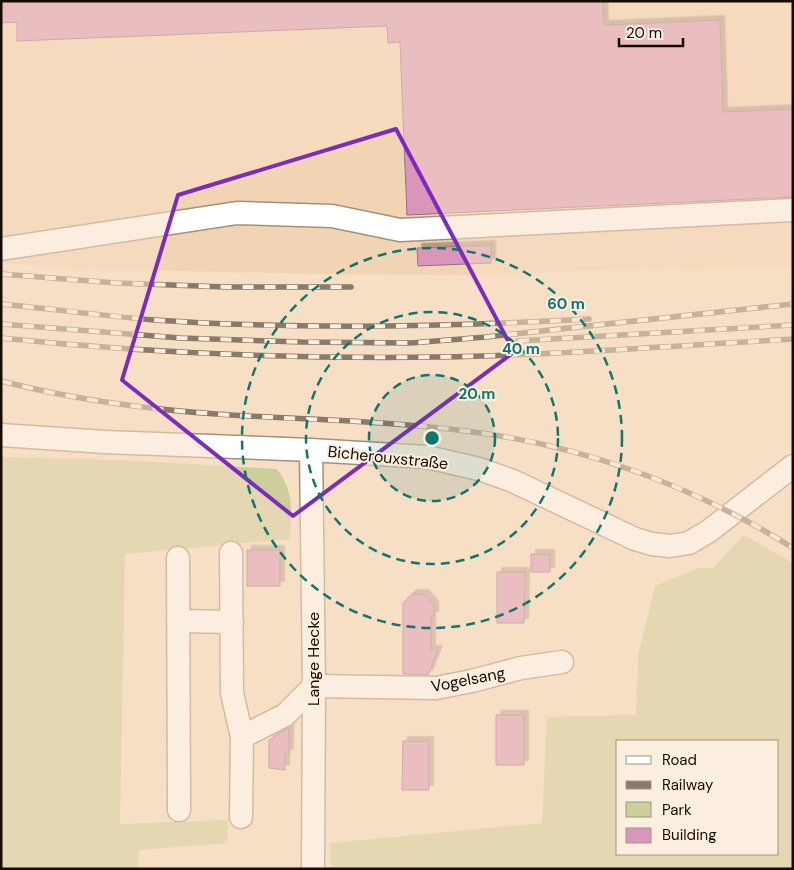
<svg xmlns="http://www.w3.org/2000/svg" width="794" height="870" viewBox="0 0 794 870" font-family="'DM Sans',sans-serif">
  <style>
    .built { fill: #f1d4b4 }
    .green { fill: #cccf9a; fill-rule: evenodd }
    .building { fill: #d996ba; stroke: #907281; filter: url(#shadow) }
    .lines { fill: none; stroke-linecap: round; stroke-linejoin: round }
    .minor-casing { stroke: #a69078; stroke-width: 25 }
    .minor { stroke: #fff; stroke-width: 22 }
    .rail-casing { stroke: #8b7a69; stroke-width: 5.5 }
    .rail { stroke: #fdefdf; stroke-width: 4; stroke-dasharray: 11; stroke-linecap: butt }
    .marked { fill: none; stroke: #7b2cbf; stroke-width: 4; stroke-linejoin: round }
    .ring { fill: none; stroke: #0f766e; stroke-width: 2.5; stroke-dasharray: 9 6 }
    .labels { text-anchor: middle; stroke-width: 4; stroke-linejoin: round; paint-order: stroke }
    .street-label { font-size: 16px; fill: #140c05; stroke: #fdefdf }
    .centre { fill: #0f766e; stroke: #fdefdf; stroke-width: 2.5 }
    .ring-label { font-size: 15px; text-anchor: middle; font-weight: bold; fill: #0f766e; stroke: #fdefdf; stroke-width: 4; stroke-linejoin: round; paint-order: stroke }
  </style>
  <defs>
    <filter id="shadow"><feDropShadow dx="4.5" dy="-4.5" stdDeviation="0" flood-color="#0004"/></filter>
  </defs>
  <rect width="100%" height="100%" fill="#f7dfc5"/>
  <!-- built -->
  <path class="built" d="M 1,1 L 793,1 L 793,265 L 457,275 L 316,274 L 96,269 L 1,263 Z"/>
  <!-- green -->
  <path class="green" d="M 1,457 L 120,460 L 277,469 C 295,494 291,510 290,539 L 125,554 L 120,824 L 228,820 L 227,843 L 139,850 L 138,869 L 1,869 Z
    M 744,535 L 793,563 L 793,869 L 331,869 L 330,843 L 542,823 L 547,717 L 636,715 L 638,656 L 655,586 L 699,568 L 713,568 ZM 618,741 L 778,741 L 778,854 L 618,854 Z"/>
  <!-- building -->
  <path class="building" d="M 1,1 L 603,1 L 604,25 L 720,20 L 723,112 L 793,109 L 793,197 L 407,215 L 400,42 L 388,43 L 387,26 L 17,41 L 17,22 L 1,23 Z
    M 491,245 L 491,263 L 418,266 L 417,248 Z
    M 247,550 L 280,550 L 280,586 L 247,586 Z
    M 531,554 L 550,554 L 550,572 L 531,572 Z
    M 497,572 L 525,572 L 524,623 L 497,623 Z
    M 412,594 L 424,594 L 434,605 L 434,616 L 431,616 L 431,650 L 438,650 L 428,675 L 403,674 L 403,603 Z
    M 496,715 L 524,715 L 524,765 L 496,765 Z
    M 289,728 L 289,754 L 285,754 L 285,770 L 269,768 L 269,740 Z
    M 403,741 L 429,741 L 429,790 L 402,790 Z"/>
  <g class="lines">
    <!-- minor casing -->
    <g class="minor-casing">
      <path id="minor" d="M 1,249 L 237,213 L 332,216 L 400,230 L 793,210
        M 1,435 L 105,442 L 311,450 L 427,457 L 479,469 L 513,481 L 635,539 L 652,544 L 670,546 L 689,543 L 709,531 L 793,466
        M 311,450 L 314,686 L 313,869
        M 231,553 L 232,693 L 242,737 L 241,817
        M 178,558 L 179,810
        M 179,621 L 232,622
        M 242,737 L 285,715 L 314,686 L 436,688 L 472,681 L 521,668 L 562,662"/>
    </g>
    <!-- minor -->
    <use href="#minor" class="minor"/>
    <!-- rail casing -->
    <g class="rail-casing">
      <path id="rail" d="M 1,274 L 116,283 L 226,287 L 351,287
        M 1,304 C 53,309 104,316 155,320 C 300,330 445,327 589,319
        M 1,324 L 180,338 L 302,342 L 411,343 L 486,337 L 793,304
        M 1,338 C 146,353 293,359 439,357 C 557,355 675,346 793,339
        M 518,341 L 793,325
        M 1,381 C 71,399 144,409 216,414 C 300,420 383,420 466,431 C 582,445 694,486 793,548"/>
    </g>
    <!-- rail -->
    <use href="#rail" class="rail"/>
  </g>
  <!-- marked area -->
  <path d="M0 0H794V870H0ZM 396,129 L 514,352 L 293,516 L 122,380 L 178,195 Z" fill="#f7dfc5" fill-opacity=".55" fill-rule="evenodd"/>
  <path class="marked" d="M 396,129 L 514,352 L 293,516 L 122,380 L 178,195 Z"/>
  <!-- distance rings -->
  <circle cx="432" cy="438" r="63" fill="#0f766e" fill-opacity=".12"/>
  <g class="ring">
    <circle cx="432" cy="438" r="63"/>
    <circle cx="432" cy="438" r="126"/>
    <circle cx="432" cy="438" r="190"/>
  </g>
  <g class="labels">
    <!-- street labels -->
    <g class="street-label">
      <text transform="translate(388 457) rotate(6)" y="6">Bicherouxstraße</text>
      <text transform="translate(313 659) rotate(-90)" y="6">Lange Hecke</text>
      <text transform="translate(468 679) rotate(-11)" y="6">Vogelsang</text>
    </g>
  </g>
  <circle cx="432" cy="438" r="8" class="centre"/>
  <g class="ring-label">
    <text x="566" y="309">60 m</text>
    <text x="521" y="354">40 m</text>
    <text x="477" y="399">20 m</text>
  </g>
  <!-- border -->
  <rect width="794" height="870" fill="none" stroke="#140c05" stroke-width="5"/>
  <!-- legend -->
  <rect x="616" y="740" width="162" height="115" fill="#fdefdf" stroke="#a09488"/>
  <rect x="626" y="756" width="25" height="8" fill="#ffffff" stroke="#a09488"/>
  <text x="662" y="765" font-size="15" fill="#140c05">Road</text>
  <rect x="626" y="781" width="25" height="8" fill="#8b7a69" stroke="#a09488"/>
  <text x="662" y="790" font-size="15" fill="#140c05">Railway</text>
  <rect x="626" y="802" width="25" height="15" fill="#cccf9a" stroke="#a09488"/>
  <text x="662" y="815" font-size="15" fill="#140c05">Park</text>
  <rect x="626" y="828" width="25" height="15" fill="#d996ba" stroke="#a09488"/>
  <text x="662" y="840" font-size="15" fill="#140c05">Building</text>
  <!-- scale -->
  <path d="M619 38v8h64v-8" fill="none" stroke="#140c05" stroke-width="2.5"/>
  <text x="626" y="38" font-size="15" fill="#140c05" stroke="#fdefdf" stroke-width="4" paint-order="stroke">20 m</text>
</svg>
